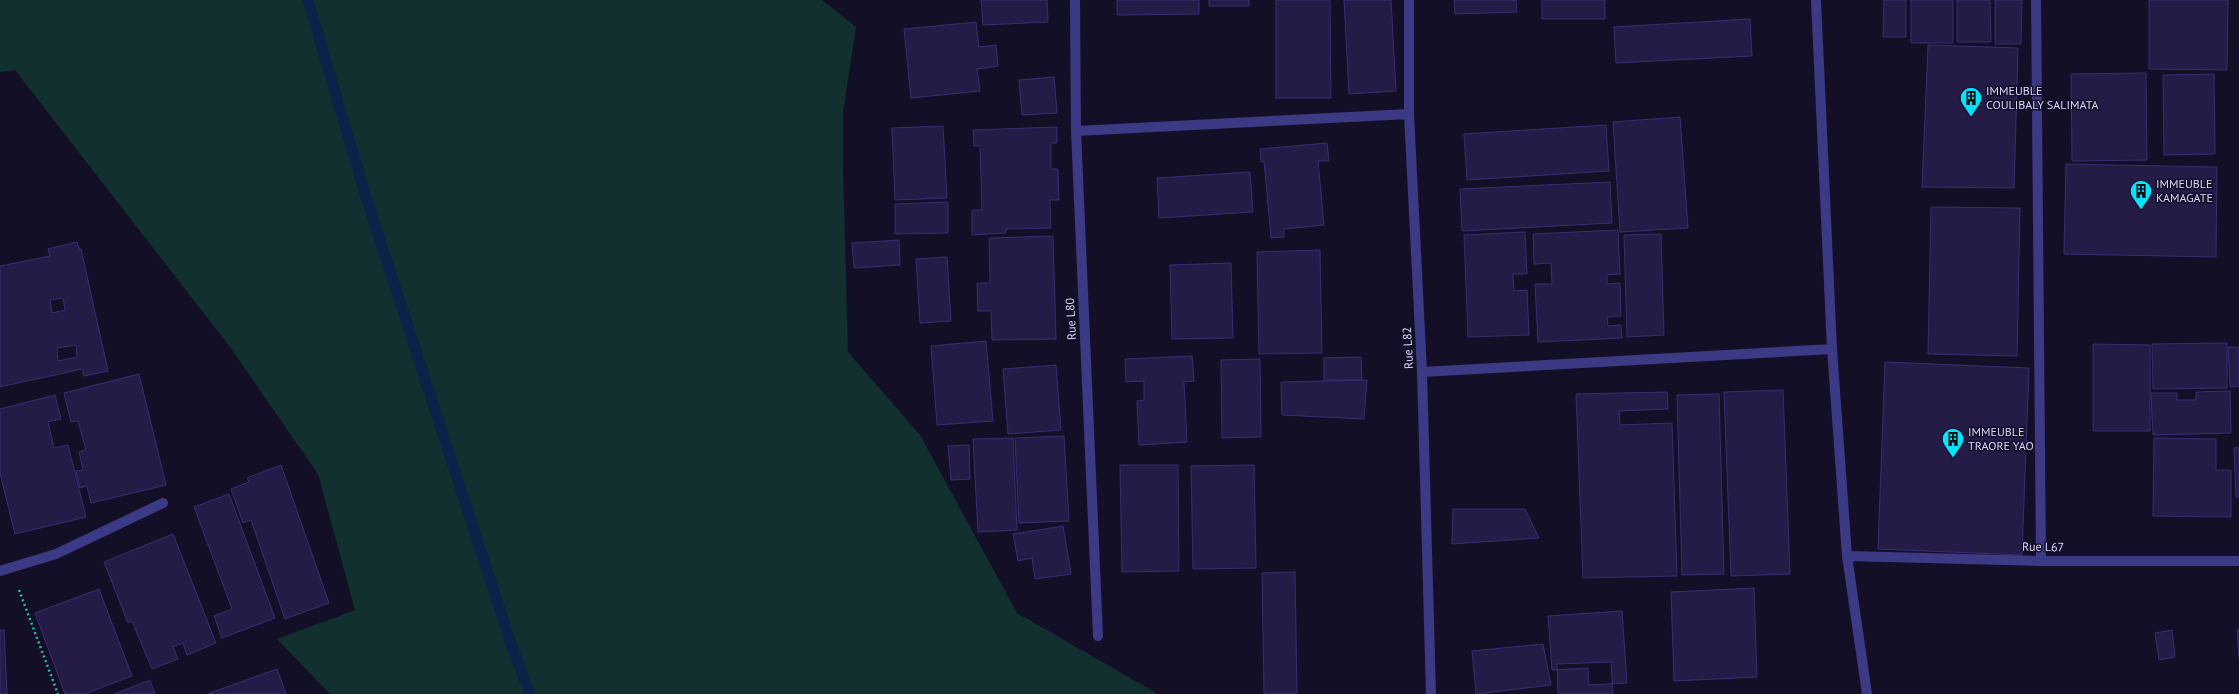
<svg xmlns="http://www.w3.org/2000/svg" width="2239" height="694" viewBox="0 0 2239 694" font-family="'PT Sans',sans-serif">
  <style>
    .green { fill: #12302f }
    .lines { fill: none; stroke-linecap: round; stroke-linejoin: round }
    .stream { stroke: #0c2248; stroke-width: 11 }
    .building { fill: #241b47; stroke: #3b2d73; fill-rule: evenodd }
    .path { stroke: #2fb8b0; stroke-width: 2.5; stroke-dasharray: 2 3; stroke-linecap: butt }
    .minor { stroke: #3d3a85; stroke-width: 10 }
    .labels { text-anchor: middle; stroke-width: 3; stroke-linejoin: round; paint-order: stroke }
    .poi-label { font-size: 12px; fill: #d9d4ff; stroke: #130f26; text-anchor: start }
    .street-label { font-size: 12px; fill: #d9d4ff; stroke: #130f26 }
  </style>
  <rect width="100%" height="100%" fill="#130f26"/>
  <!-- green -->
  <path class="green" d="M 0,0 L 822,0 L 856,27 L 843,113 L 843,167 L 848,352 L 920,435 L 1017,613 L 1158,694 L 330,694 L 277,639 L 355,610 L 318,474 L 230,347 L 15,70 L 0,72 Z"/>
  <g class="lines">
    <!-- stream -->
    <path class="stream" d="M 308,0 L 366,197 L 511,644 L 530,694"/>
  </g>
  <!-- building -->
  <path class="building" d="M 981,0 L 1047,0 L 1048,22 L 983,25 Z
    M 1117,0 L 1199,0 L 1199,14 L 1117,15 Z
    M 1209,0 L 1249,0 L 1249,6 L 1209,6 Z
    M 1276,0 L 1330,0 L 1331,98 L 1276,98 Z
    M 1344,0 L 1391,0 L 1396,91 L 1349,94 Z
    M 1454,0 L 1516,0 L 1517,12 L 1455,14 Z
    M 1542,0 L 1605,0 L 1605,19 L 1542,19 Z
    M 1884,0 L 1906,0 L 1906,37 L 1883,37 Z
    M 1911,0 L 1953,0 L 1953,43 L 1911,43 Z
    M 1957,0 L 1990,0 L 1991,42 L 1957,42 Z
    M 1995,0 L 2022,0 L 2021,44 L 1995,44 Z
    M 2149,0 L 2228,0 L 2227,70 L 2149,69 Z
    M 1750,19 L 1752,56 L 1616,63 L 1614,27 Z
    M 976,22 L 979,47 L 996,45 L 998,66 L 977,69 L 980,91 L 911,98 L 904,29 Z
    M 1928,45 L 2018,48 L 2014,188 L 1922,187 Z
    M 2146,73 L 2147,160 L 2072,161 L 2071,74 Z
    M 2214,74 L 2215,154 L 2164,155 L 2163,75 Z
    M 1054,77 L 1057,113 L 1022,115 L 1019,80 Z
    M 1680,117 L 1688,228 L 1620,232 L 1613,122 Z
    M 1606,125 L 1609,171 L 1467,180 L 1464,134 Z
    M 943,126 L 947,198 L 895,200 L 892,128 Z
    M 1057,127 L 1057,143 L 1051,143 L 1051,169 L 1058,169 L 1059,200 L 1050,200 L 1051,228 L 1006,229 L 1006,233 L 972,235 L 972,210 L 982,210 L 980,146 L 974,146 L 973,130 Z
    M 1327,143 L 1329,161 L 1318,161 L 1324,225 L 1284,229 L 1284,237 L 1271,238 L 1264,161 L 1261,162 L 1260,149 Z
    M 2066,164 L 2217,167 L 2216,257 L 2064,254 Z
    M 1250,172 L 1253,212 L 1159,218 L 1157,178 Z
    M 1610,182 L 1612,223 L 1462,231 L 1460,189 Z
    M 948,202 L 948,233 L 895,234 L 895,204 Z
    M 1931,207 L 2020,208 L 2017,356 L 1928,354 Z
    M 1618,230 L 1620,274 L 1607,275 L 1607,284 L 1620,283 L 1621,316 L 1607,317 L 1608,326 L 1621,325 L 1622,338 L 1538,342 L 1535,284 L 1552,284 L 1551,263 L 1534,264 L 1533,234 Z
    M 1525,232 L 1527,274 L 1513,274 L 1514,291 L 1527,290 L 1529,335 L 1468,337 L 1464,235 Z
    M 1661,234 L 1664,335 L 1627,337 L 1624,235 Z
    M 1053,236 L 1056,339 L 992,340 L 991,311 L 978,311 L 977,283 L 990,283 L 989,238 Z
    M 899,240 L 900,265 L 854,268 L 852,243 Z
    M 77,242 L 79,249 L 81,249 L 108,371 L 84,376 L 82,369 L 0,387 L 0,266 L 50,256 L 48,249 ZM 63,298 L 65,310 L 52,313 L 50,300 ZM 76,345 L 77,357 L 58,361 L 57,348 Z
    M 1320,250 L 1322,353 L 1259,354 L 1257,252 Z
    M 947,257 L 951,321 L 920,323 L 916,259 Z
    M 1231,263 L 1233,338 L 1172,339 L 1170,265 Z
    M 986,341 L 993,421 L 937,425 L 931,346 Z
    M 2227,343 L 2227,388 L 2153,389 L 2152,344 Z
    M 2093,344 L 2150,345 L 2150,431 L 2093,431 Z
    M 2228,347 L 2239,347 L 2239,386 L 2230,387 Z
    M 1192,356 L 1194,381 L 1184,382 L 1187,442 L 1139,445 L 1137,401 L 1144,400 L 1144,381 L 1126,382 L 1125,359 Z
    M 1361,357 L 1362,380 L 1324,380 L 1324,358 Z
    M 1260,359 L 1261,437 L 1222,438 L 1221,360 Z
    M 1885,362 L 2029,368 L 2022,555 L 1878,549 Z
    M 1056,365 L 1061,430 L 1008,434 L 1003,369 Z
    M 139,374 L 166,485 L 91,503 L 87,486 L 80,488 L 76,471 L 83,470 L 79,452 L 86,450 L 78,421 L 71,422 L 64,393 Z
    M 1367,380 L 1364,419 L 1282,415 L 1281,382 Z
    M 1783,390 L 1790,574 L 1731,576 L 1724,392 Z
    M 2230,391 L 2231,433 L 2153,435 L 2151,393 L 2177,393 L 2177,400 L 2196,400 L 2196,392 Z
    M 1667,392 L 1668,409 L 1619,411 L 1620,425 L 1672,423 L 1677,576 L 1583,578 L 1576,394 Z
    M 1719,394 L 1724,574 L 1682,575 L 1677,395 Z
    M 55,395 L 61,419 L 48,422 L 54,448 L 68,445 L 86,517 L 15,534 L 0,473 L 0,409 Z
    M 1064,436 L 1069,521 L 1019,523 L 1015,438 Z
    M 1013,438 L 1017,530 L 978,532 L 973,439 Z
    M 2154,438 L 2216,439 L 2216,470 L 2231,470 L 2231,517 L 2153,516 Z
    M 969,445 L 970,479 L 951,480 L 948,446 Z
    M 2239,447 L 2239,497 L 2236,497 L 2234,448 Z
    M 281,465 L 329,603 L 285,619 L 251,520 L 243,523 L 231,489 L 249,482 L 247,478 Z
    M 1120,465 L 1178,465 L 1179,571 L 1122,572 Z
    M 1254,465 L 1256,568 L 1193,569 L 1191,466 Z
    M 229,494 L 275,618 L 222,638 L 214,616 L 232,609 L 194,507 Z
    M 1453,509 L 1525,509 L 1539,538 L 1452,544 Z
    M 1063,526 L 1071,574 L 1035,579 L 1032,558 L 1018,561 L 1013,534 Z
    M 173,534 L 216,643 L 187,655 L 183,643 L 173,647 L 178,659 L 152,669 L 132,621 L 128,623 L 104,562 Z
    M 1295,572 L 1297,694 L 1264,694 L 1262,573 Z
    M 1754,588 L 1757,677 L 1674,681 L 1671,592 Z
    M 99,589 L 132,676 L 85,694 L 65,694 L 35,613 Z
    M 1622,611 L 1627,683 L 1589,685 L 1588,668 L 1552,670 L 1548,616 Z
    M 2239,629 L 2239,658 L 2237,630 Z
    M 0,630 L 4,630 L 7,694 L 0,694 Z
    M 2172,630 L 2175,657 L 2159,660 L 2155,633 Z
    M 1543,644 L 1551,685 L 1476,694 L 1472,651 Z
    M 1611,662 L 1613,694 L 1558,694 L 1557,664 Z
    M 277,669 L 286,694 L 207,694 Z
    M 150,680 L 155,694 L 114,694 Z"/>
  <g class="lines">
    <!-- path -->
    <path class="path" d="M 19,590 L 58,694"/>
    <!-- minor -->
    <path class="minor" d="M 1075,0 L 1076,131 L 1098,636
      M 1409,0 L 1409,114 L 1422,372 L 1431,694
      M 1816,0 L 1832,349 L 1847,556 L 1867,694
      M 2036,0 L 2041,561
      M 1076,131 L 1409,114
      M 1422,372 L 1832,349
      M 1847,556 L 2041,561 L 2239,561
      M 0,571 L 56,554 L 163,503"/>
  </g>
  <!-- icons -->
  <defs>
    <g id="building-pin" transform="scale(1.15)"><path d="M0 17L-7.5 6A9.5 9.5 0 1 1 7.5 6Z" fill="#00e5ff" stroke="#130f26"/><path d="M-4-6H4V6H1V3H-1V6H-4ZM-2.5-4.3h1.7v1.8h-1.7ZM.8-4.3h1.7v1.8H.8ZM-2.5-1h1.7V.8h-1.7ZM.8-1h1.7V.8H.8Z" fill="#111"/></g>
  </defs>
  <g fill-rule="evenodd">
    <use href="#building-pin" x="1971" y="98"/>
    <use href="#building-pin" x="2141" y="191"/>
    <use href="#building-pin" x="1953" y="439"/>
  </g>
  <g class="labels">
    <!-- poi labels -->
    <g class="poi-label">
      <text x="1986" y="95">IMMEUBLE<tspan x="1986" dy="14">COULIBALY SALIMATA</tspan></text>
      <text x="2156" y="188">IMMEUBLE<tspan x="2156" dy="14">KAMAGATE</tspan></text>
      <text x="1968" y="436">IMMEUBLE<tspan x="1968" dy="14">TRAORE YAO</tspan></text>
    </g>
    <!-- street labels -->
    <g class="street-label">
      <text transform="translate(1071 319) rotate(-93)" y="4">Rue L80</text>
      <text transform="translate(1408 348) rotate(-93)" y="4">Rue L82</text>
      <text transform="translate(2043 547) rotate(1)" y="4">Rue L67</text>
    </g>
  </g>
</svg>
